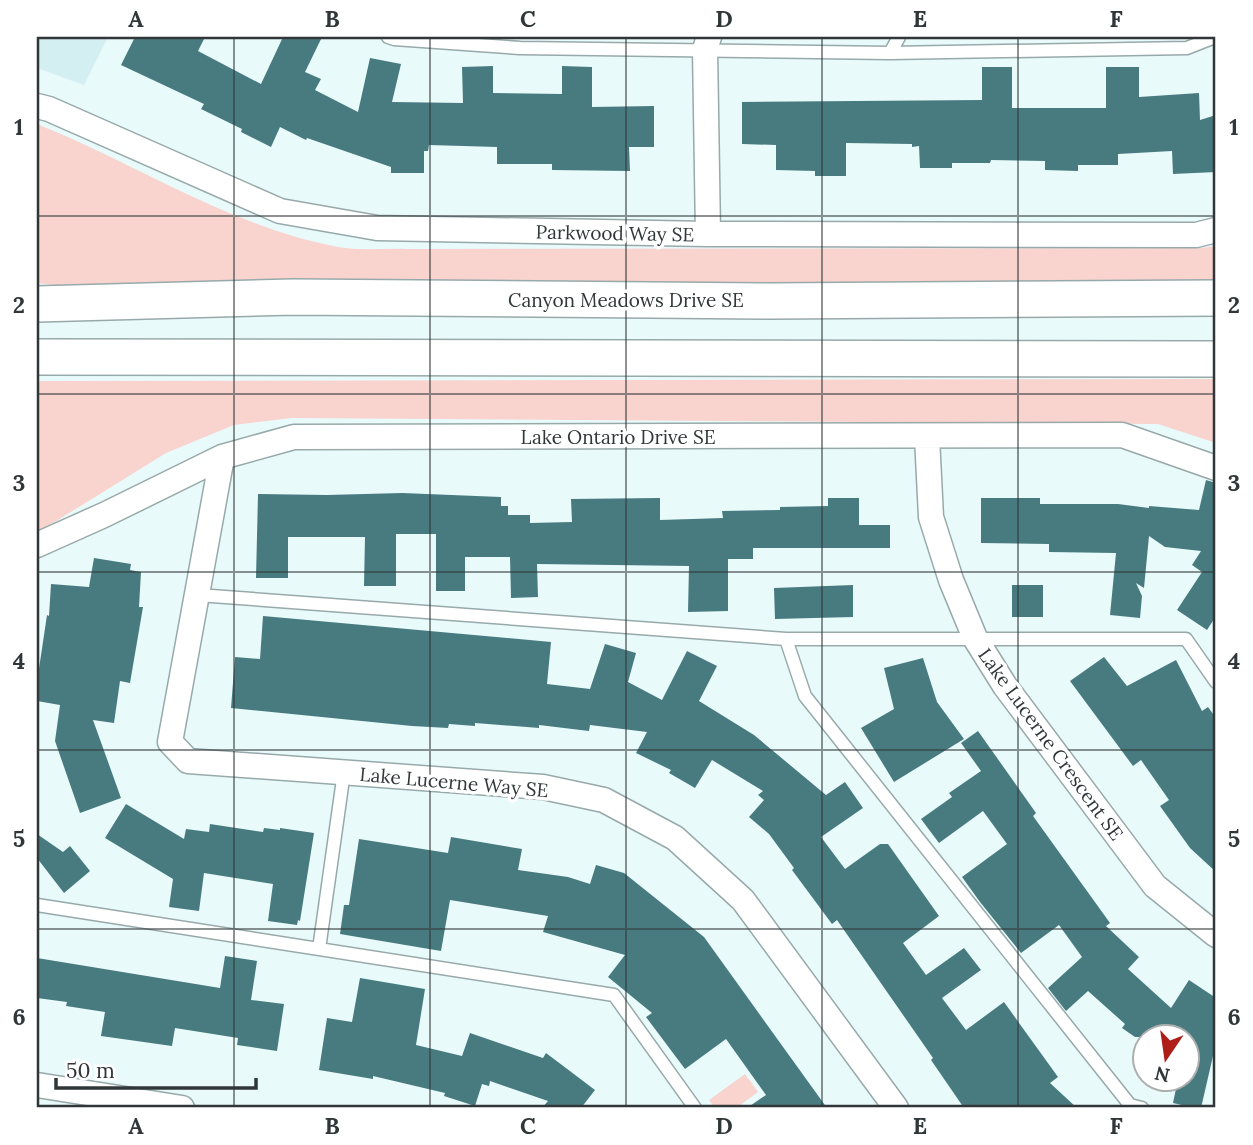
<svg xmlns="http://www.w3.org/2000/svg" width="1253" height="1145" viewBox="0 0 1253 1145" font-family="Lora,serif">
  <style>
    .built { fill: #d4eff1 }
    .green { fill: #f9d3ce }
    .building { fill: #487b7f }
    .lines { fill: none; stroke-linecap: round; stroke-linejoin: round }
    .service-casing { stroke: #98a9aa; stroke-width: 15 }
    .minor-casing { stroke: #98a9aa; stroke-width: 27 }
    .secondary-casing { stroke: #98a9aa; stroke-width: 38 }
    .service { stroke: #fff; stroke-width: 12 }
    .minor { stroke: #fff; stroke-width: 24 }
    .secondary { stroke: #fff; stroke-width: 35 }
    .grid { fill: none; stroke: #313738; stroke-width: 2; stroke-opacity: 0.55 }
    .labels { text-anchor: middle; stroke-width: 7; stroke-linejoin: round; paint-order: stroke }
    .street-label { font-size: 19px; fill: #313738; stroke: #fff }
    .neatline { fill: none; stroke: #313738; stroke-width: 2.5 }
    .grid-label { font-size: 23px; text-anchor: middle; font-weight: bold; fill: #313738 }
  </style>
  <rect width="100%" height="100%" fill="#e9fafb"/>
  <!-- built -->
  <path class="built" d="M 37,37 L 108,37 L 84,85 L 37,68 Z"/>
  <!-- green -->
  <path class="green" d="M 37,124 C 137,164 231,227 338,247 C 360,251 385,248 407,249 L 1201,248 L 1216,246 L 1216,292 L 76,288 L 37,283 Z
    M 1216,379 L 1216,443 L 1158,424 L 292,418 L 234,425 L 166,453 L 37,533 L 37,381 Z
    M 745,1074 L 758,1092 L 736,1108 L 715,1108 L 709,1100 Z"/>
  <!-- building -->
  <path class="building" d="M 135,37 L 205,37 L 198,51 L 261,84 L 283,37 L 322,37 L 305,72 L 321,79 L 315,90 L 358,112 L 370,58 L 401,64 L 392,102 L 463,103 L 462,67 L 493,66 L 493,93 L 562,94 L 562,66 L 592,67 L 592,107 L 654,106 L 654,147 L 629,147 L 630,171 L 552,170 L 552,164 L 497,164 L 497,147 L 429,145 L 428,151 L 424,151 L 424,173 L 391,173 L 391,167 L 307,138 L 306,140 L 280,127 L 271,147 L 241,132 L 242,129 L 201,109 L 204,104 L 121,65 Z
    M 982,67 L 1012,67 L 1012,108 L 1106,108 L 1106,67 L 1139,67 L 1139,97 L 1199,93 L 1200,120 L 1216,115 L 1216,172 L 1173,174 L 1172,151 L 1118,154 L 1118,165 L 1078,165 L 1078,171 L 1045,170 L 1045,161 L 991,160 L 990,163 L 952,163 L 952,168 L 920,168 L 919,146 L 912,147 L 912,144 L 846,143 L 846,176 L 815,176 L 815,171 L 776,170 L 776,145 L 742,144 L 742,102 L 982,100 Z
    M 1206,480 L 1216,483 L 1216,616 L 1207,630 L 1177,610 L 1202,572 L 1192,565 L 1201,551 L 1165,547 L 1149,536 L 1144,588 L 1136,583 L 1142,596 L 1140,618 L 1110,615 L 1116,553 L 1049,552 L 1049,544 L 981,543 L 981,498 L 1040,498 L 1040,504 L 1118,504 L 1149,508 L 1149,506 L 1199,510 Z
    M 402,493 L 501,497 L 501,506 L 508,506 L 508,515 L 530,515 L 530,523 L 572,522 L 571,499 L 660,498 L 660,520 L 723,518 L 722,511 L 780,510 L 780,507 L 828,506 L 828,498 L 859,498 L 859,525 L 890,525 L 890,548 L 753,548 L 753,559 L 728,559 L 728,611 L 688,612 L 689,566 L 537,564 L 538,597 L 511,598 L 510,557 L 465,557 L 465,591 L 436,591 L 436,534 L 396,534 L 396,586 L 364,586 L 365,537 L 288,537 L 288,578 L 256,578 L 258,494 L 327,495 Z
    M 94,558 L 131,564 L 130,570 L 141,572 L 139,607 L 143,607 L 130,683 L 120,681 L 114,723 L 93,720 L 121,798 L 80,813 L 55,741 L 60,705 L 37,701 L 37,682 L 47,615 L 49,616 L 51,584 L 89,587 Z
    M 853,585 L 853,617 L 775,619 L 774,588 Z
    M 1012,585 L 1043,585 L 1043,617 L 1012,617 Z
    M 263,616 L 551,642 L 547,684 L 590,689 L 605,644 L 636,653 L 628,682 L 662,700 L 687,651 L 717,666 L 699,701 L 754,735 L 826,795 L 845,782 L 863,808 L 821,837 L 845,869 L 880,844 L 888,844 L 939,916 L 903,943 L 926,975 L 964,948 L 981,970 L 942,998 L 966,1030 L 1004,1002 L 1058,1077 L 1050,1083 L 1077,1108 L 964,1108 L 931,1060 L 933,1058 L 837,920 L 832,924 L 792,870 L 794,868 L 769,834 L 749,817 L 764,800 L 758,795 L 763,791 L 712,760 L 695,788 L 669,773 L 671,770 L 636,753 L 647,732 L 590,725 L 589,731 L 539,725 L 539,728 L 475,723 L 475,726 L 449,724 L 448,728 L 412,726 L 231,708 L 235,657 L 260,659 Z
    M 1104,657 L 1127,686 L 1176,660 L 1202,711 L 1208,707 L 1216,718 L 1216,872 L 1190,848 L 1160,806 L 1169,800 L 1141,760 L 1133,766 L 1070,681 Z
    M 923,658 L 937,702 L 964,739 L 894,782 L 861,728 L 894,709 L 884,668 Z
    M 978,731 L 1036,813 L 1033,816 L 1110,923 L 1106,926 L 1139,957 L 1128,969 L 1171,1008 L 1189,980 L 1216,998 L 1216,1043 L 1201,1108 L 1186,1108 L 1186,1106 L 1173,1103 L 1178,1079 L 1186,1079 L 1186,1037 L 1135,1037 L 1122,1028 L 1125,1024 L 1088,991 L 1066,1011 L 1048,988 L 1082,957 L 1059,925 L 1021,953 L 980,902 L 962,877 L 1007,844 L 983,811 L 939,843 L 921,819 L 952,797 L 949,793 L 981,771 L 961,743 Z
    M 126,804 L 184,839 L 186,829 L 209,832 L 210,824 L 263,832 L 264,828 L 280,830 L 280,828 L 314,833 L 300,921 L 298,920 L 297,925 L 268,921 L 273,884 L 204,873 L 199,911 L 169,907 L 173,879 L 105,838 Z
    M 37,834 L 63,852 L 70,846 L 90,871 L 64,893 L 37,858 Z
    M 451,837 L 522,849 L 518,870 L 568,877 L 590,884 L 596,865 L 624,873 L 704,937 L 827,1108 L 747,1108 L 766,1095 L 726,1039 L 685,1069 L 646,1017 L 652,1013 L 608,977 L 625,955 L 543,932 L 548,916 L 450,900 L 441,951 L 340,934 L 344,905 L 349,905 L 359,839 L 448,853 Z
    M 225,956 L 257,961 L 251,1000 L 284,1004 L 277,1051 L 237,1045 L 238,1038 L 175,1028 L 172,1046 L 101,1036 L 105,1012 L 66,1006 L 67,1002 L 37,998 L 37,958 L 220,988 Z
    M 360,978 L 425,989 L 416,1045 L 462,1056 L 470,1033 L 543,1058 L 546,1053 L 595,1090 L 581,1108 L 542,1108 L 548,1101 L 490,1081 L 489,1086 L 482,1084 L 475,1106 L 444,1096 L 445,1093 L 373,1076 L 373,1079 L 319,1070 L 327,1018 L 352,1022 Z"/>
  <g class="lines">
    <!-- service casing -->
    <g class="service-casing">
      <path id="service" d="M 388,37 L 394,39 L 520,48 L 890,53 L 1187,48 L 1215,37
        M 890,53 L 899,37
        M 198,595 L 786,639 L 805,696 L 1130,1105 L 1142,1108
        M 786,639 L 1186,639 L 1216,682
        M 37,905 L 614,995 L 695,1108
        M 319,949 L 344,772"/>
    </g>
    <!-- minor casing -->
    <g class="minor-casing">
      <path id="minor" d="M 37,106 L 49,109 L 280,211 L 377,228 L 708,234 L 1196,235 L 1216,230
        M 708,234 L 705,49 L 709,37
        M 927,437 L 931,517 L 951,580 L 975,638 L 1005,686 L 1155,886 L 1216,935
        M 222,457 L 170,742 L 188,761 L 543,787 L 604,800 L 675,838 L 743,900 L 896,1108
        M 37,545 L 104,515 L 222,457 L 294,437 L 1122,435 L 1216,468
        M 37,1085 L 182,1108"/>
    </g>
    <!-- secondary casing -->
    <g class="secondary-casing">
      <path id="secondary" d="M 37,304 L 293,297 L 773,301 L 1216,298
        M 37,357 L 1216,359"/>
    </g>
    <!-- service -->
    <use href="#service" class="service"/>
    <!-- minor -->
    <use href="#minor" class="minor"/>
    <!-- secondary -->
    <use href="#secondary" class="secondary"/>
  </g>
  <!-- grid -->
  <path class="grid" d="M 234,37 L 234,1108M 430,37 L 430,1108M 626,37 L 626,1108M 822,37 L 822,1108M 1018,37 L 1018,1108M 37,216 L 1216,216M 37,394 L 1216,394M 37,572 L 1216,572M 37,750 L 1216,750M 37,929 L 1216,929"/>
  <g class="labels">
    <!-- street labels -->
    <g class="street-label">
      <text transform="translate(615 233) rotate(1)" y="7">Parkwood Way SE</text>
      <text x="626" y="307">Canyon Meadows Drive SE</text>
      <text x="618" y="444">Lake Ontario Drive SE</text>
      <text transform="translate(1051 744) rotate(54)" y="7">Lake Lucerne Crescent SE</text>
      <text transform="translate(454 782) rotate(5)" y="7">Lake Lucerne Way SE</text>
    </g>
  </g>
  <!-- border -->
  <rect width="1253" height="1145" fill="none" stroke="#ffffff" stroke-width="77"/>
  <!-- north arrow -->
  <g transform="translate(1166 1058) rotate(193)"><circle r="33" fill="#ffffff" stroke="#adafaf" stroke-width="2"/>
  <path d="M0-5L12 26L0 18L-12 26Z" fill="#ae1d18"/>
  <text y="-10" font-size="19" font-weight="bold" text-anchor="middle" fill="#313738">N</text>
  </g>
  <!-- scale -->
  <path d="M56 1078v10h200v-10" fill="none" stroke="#313738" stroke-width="3.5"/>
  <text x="66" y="1078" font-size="21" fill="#313738" stroke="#ffffff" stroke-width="5" paint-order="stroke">50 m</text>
  <rect x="38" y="38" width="1176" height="1068" class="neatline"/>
  <g class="grid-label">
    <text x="136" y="27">A</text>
    <text x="332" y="27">B</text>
    <text x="528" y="27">C</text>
    <text x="724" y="27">D</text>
    <text x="920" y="27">E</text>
    <text x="1116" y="27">F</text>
    <text x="19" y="135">1</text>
    <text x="1234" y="135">1</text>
    <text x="19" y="313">2</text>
    <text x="1234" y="313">2</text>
    <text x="19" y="491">3</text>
    <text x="1234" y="491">3</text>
    <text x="19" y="669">4</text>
    <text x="1234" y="669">4</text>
    <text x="19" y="847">5</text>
    <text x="1234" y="847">5</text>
    <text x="19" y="1025">6</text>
    <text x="1234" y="1025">6</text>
    <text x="136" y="1134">A</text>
    <text x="332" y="1134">B</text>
    <text x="528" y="1134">C</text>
    <text x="724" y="1134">D</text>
    <text x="920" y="1134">E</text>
    <text x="1116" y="1134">F</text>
  </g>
</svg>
